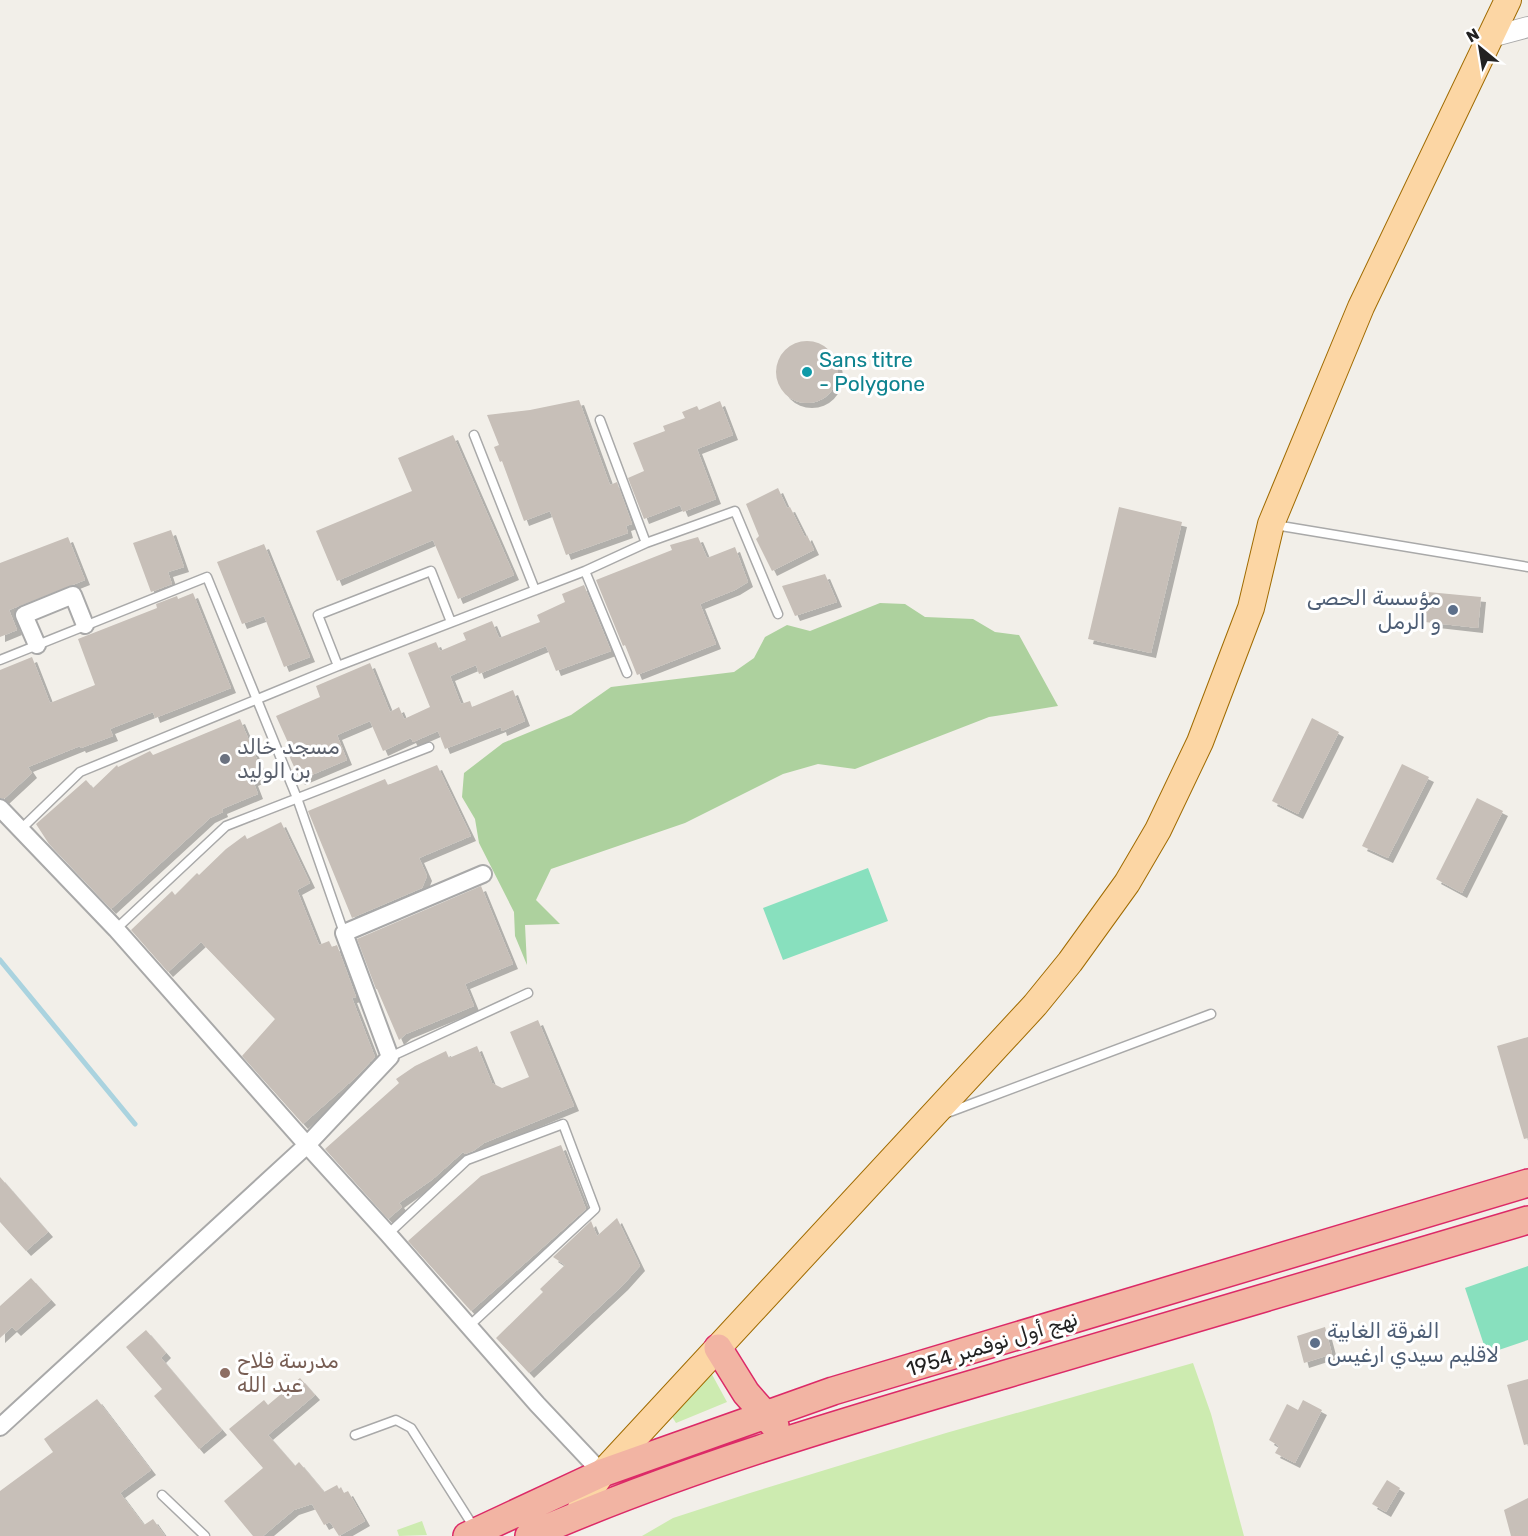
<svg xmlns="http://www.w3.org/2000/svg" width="1528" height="1536" viewBox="0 0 1528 1536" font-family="Rubik,'Noto Sans Arabic',sans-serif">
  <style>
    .grass { fill: #cdebb0 }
    .forest { fill: #add19e }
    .pitch { fill: #88e0be }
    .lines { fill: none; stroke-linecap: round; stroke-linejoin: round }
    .stream { stroke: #aad3df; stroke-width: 5 }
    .building { fill: #c7bfb8; filter: url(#shadow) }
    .service-casing { stroke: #a9a9a9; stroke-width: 11 }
    .minor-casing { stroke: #a9a9a9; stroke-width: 20 }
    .tertiary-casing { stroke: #a9a9a9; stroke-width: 22 }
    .primary-casing { stroke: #a06b00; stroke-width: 28 }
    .trunk-casing { stroke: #dc2a67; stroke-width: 30 }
    .service { stroke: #fff; stroke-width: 8 }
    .minor { stroke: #fff; stroke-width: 16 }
    .tertiary { stroke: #fff; stroke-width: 20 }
    .primary { stroke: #fcd6a4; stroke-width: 26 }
    .trunk { stroke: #f2b4a3; stroke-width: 27 }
    .culture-dot { fill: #0f9aa8; stroke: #fff; stroke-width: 2 }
    .service-dot { fill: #5c6f8a; stroke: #fff; stroke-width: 2 }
    .worship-dot { fill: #6b7280; stroke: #fff; stroke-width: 2 }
    .education-dot { fill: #8d6e63; stroke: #fff; stroke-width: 2 }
    .labels { text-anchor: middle; stroke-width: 6; stroke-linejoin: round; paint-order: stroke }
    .culture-label { font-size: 21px; fill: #0d838f; stroke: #fff; text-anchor: start }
    .service-label { font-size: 21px; fill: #4e5e75; stroke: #fff; text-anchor: end }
    .worship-label { font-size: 21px; fill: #5b616d; stroke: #fff; text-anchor: start }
    .street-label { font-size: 21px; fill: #222; stroke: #fff }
    .education-label { font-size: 21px; fill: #785e54; stroke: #fff; text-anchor: start }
  </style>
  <defs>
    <filter id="shadow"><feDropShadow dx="5" dy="5" stdDeviation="0" flood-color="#0004"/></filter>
  </defs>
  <rect width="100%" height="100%" fill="#f2efe9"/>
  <!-- grass -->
  <path class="grass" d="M 1193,1363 L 1211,1414 L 1244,1536 L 642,1536 L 673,1518 L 750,1493 L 946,1433 Z
    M 709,1369 L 727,1402 L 676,1423 L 669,1412 Z
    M 422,1521 L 427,1535 L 399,1536 L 397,1530 Z"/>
  <!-- forest -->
  <path class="forest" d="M 880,603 L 905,604 L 925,617 L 973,619 L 995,632 L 1019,635 L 1058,706 L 989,717 L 855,769 L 818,764 L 783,774 L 685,823 L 551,869 L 536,900 L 560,924 L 525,925 L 527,965 L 515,936 L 514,912 L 479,843 L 475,819 L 462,797 L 464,773 L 503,743 L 571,715 L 611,687 L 734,672 L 754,658 L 765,637 L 787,625 L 810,631 Z"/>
  <!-- pitch -->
  <path class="pitch" d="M 868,868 L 888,921 L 783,960 L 763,908 Z
    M 1528,1266 L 1528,1340 L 1487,1354 L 1465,1288 Z"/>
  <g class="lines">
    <!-- stream -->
    <path class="stream" d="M 0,960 L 135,1124"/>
  </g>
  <!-- building -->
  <path class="building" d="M776 372a31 31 0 1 1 62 0a31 31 0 1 1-62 0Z
    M 579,400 L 610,485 L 617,482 L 632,524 L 626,526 L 628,533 L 566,555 L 550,511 L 524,521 L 502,461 L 500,462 L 494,447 L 499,445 L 487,415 L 530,410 Z
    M 720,401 L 733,435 L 697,449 L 716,499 L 683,512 L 680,505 L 644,519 L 628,478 L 644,471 L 633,443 L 665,431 L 663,426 L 685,418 L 682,412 L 697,406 L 699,410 Z
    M 453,435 L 514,575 L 458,599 L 433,540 L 337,581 L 316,531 L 412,491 L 398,458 Z
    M 778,488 L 787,508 L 790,507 L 805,537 L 807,535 L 814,550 L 772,571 L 756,539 L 759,536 L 746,504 Z
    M 1119,507 L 1182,522 L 1151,653 L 1088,639 Z
    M 171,530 L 184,567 L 168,572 L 172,584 L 151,592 L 133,543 Z
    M 68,537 L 85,580 L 9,610 L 17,630 L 0,637 L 0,563 Z
    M 698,537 L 707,558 L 735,547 L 748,582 L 735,590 L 700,604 L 716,644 L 637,675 L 625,645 L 623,646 L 596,580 L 672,550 L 670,545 Z
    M 264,544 L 310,657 L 284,667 L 264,616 L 242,624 L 217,562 Z
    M 825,574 L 837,602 L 795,616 L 782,586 Z
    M 584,585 L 611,651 L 556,671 L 546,646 L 479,674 L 476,665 L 450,676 L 461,704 L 470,701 L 472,707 L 513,690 L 525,721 L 502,731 L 501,727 L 445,749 L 438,731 L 413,742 L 411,738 L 383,751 L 370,721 L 337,735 L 347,760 L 300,780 L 286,749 L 290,747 L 276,716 L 320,697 L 316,686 L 370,663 L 390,712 L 399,707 L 404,719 L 430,707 L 408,653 L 436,642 L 440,651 L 466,640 L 463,633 L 492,621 L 499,638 L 540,622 L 537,615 L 565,602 L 562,594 Z
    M 1428,592 L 1481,597 L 1478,628 L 1425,622 Z
    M 193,593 L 231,688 L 155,718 L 153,712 L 110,729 L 113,736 L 81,748 L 80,746 L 28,767 L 32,773 L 4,799 L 0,798 L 0,670 L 32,657 L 50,703 L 95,685 L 78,639 L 157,608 L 156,604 L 177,596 L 178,599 Z
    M 1312,718 L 1339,732 L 1298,814 L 1272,801 Z
    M 240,719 L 264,776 L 253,781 L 258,794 L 222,809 L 223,812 L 210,818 L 111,909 L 49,844 L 36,824 L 86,780 L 93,788 L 117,765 L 118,767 L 150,751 L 153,755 Z
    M 1402,764 L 1429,777 L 1388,858 L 1362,846 Z
    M 437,765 L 471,836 L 419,858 L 427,876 L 422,888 L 352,918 L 308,811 L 385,779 L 388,785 Z
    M 1477,798 L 1503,811 L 1462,893 L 1436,879 Z
    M 281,822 L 310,883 L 297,890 L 319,945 L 329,941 L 332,947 L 337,945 L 356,997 L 352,998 L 375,1057 L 355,1078 L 303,1124 L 242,1056 L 275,1019 L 201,942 L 168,972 L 131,930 L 172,891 L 175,895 L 197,873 L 199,875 L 226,849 L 245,835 L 247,839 Z
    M 481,886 L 513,964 L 465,984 L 474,1006 L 406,1034 L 399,1040 L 377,989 L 376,989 L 357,939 Z
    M 538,1020 L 574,1106 L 484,1143 L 473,1151 L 465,1154 L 463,1152 L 433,1179 L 399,1203 L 402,1207 L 388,1219 L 325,1149 L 399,1083 L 396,1079 L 415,1066 L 446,1051 L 449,1058 L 477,1046 L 492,1083 L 502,1088 L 529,1077 L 510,1032 Z
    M 1528,1037 L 1528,1138 L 1524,1139 L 1497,1046 Z
    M 561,1145 L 586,1209 L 471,1311 L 408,1241 L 481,1176 Z
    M 0,1177 L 48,1232 L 26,1251 L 0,1222 Z
    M 617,1218 L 640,1266 L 623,1285 L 529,1373 L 496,1338 L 543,1292 L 540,1289 L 565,1265 L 553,1257 L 591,1221 L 597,1236 Z
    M 31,1278 L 51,1300 L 16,1331 L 12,1327 L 0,1338 L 0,1306 Z
    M 1325,1327 L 1332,1354 L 1304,1363 L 1297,1336 Z
    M 146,1330 L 166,1353 L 161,1358 L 222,1430 L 199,1449 L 154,1396 L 162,1389 L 126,1347 Z
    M 300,1378 L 315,1395 L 268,1435 L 295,1466 L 299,1462 L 324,1492 L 337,1485 L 339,1489 L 341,1487 L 344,1493 L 348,1491 L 365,1521 L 339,1536 L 330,1522 L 324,1525 L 312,1504 L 294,1510 L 263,1536 L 253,1536 L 224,1501 L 263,1468 L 229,1429 L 264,1400 L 268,1405 Z
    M 1528,1379 L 1528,1444 L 1524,1445 L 1507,1385 Z
    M 97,1399 L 151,1470 L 120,1493 L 144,1525 L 153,1519 L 165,1536 L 0,1536 L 0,1491 L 53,1452 L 44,1439 Z
    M 1303,1400 L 1322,1410 L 1295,1463 L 1275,1453 L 1279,1446 L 1269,1440 L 1287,1404 L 1298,1410 Z
    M 1387,1480 L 1400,1488 L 1386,1512 L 1372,1504 Z
    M 1528,1498 L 1528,1536 L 1511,1536 L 1504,1510 Z"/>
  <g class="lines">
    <!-- service casing -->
    <g class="service-casing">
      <path id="service" d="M 600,420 L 646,543
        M 474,435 L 535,590
        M 1275,525 L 1528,567
        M 585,571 L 627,673
        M 0,660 L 207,577 L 297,798 L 344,933
        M 338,666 L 318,615 L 431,571 L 451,622
        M 20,830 L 80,772 L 338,666 L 585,571 L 646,543 L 735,511 L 778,614
        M 116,929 L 226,826 L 429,747
        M 390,1057 L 528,993
        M 947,1113 L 1211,1014
        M 388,1234 L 467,1160 L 563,1124 L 595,1209 L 469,1326
        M 355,1435 L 396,1420 L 411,1428 L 475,1529
        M 162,1495 L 205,1536"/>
    </g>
    <!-- minor casing -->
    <g class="minor-casing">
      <path id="minor" d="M 37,645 L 24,615 L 73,595 L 85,625
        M 0,808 L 116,929 L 307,1145 L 388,1234 L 537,1404 L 602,1473
        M 0,1427 L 307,1145 L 390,1057 L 344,933 L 483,874"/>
    </g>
    <!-- tertiary casing -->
    <g class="tertiary-casing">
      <path id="tertiary" d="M 1491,37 L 1528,27"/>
    </g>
    <!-- primary casing -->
    <g class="primary-casing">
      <path id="primary" d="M 579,1514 L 584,1499 L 602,1473 L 1035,1005 L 1070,962 L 1127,883 L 1158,830 L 1200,742 L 1251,608 L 1271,524 L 1361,307 L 1508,0"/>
    </g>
    <!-- trunk casing -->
    <g class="trunk-casing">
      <path id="trunk" d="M 718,1348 L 746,1393 L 775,1426
        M 467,1536 L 602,1473 L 833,1391 L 1528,1183
        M 529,1536 C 682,1469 843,1422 1003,1375 C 1178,1323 1353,1272 1528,1220"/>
    </g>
    <!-- service -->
    <use href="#service" class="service"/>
    <!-- minor -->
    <use href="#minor" class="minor"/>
    <!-- tertiary -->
    <use href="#tertiary" class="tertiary"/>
    <!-- primary -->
    <use href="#primary" class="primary"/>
    <!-- trunk -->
    <use href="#trunk" class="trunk"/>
  </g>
  <!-- markers -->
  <circle class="culture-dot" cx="807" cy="372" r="6"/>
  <g class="service-dot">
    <circle cx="1453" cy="610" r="6"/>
    <circle cx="1315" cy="1343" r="6"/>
  </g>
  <circle class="worship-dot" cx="225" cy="759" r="6"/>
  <circle class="education-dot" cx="225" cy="1373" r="6"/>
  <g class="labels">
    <!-- culture labels -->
    <g class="culture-label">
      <text x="819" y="367">Sans titre<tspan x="819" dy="24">- Polygone</tspan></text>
    </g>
    <!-- service labels -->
    <g class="service-label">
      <text x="1441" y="605">مؤسسة الحصى<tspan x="1441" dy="24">و الرمل</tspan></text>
      <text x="1327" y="1338" text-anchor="start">الفرقة الغابية<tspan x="1327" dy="24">لاقليم سيدي ارغيس</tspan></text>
    </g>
    <!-- worship labels -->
    <g class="worship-label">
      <text x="237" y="754">مسجد خالد<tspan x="237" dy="24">بن الوليد</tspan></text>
    </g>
    <!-- street labels -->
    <g class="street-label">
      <text transform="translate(992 1344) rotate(-17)" y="7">نهج أول نوفمبر 1954</text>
    </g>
    <!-- education labels -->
    <g class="education-label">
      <text x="237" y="1368">مدرسة فلاح<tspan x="237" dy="24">عبد الله</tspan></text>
    </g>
  </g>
  <!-- north arrow -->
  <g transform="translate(1480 48) rotate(330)" stroke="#ffffff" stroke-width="4.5" paint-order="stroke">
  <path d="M0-4.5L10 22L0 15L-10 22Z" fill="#222222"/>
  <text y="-9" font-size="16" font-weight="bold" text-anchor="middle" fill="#222222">N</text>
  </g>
</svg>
